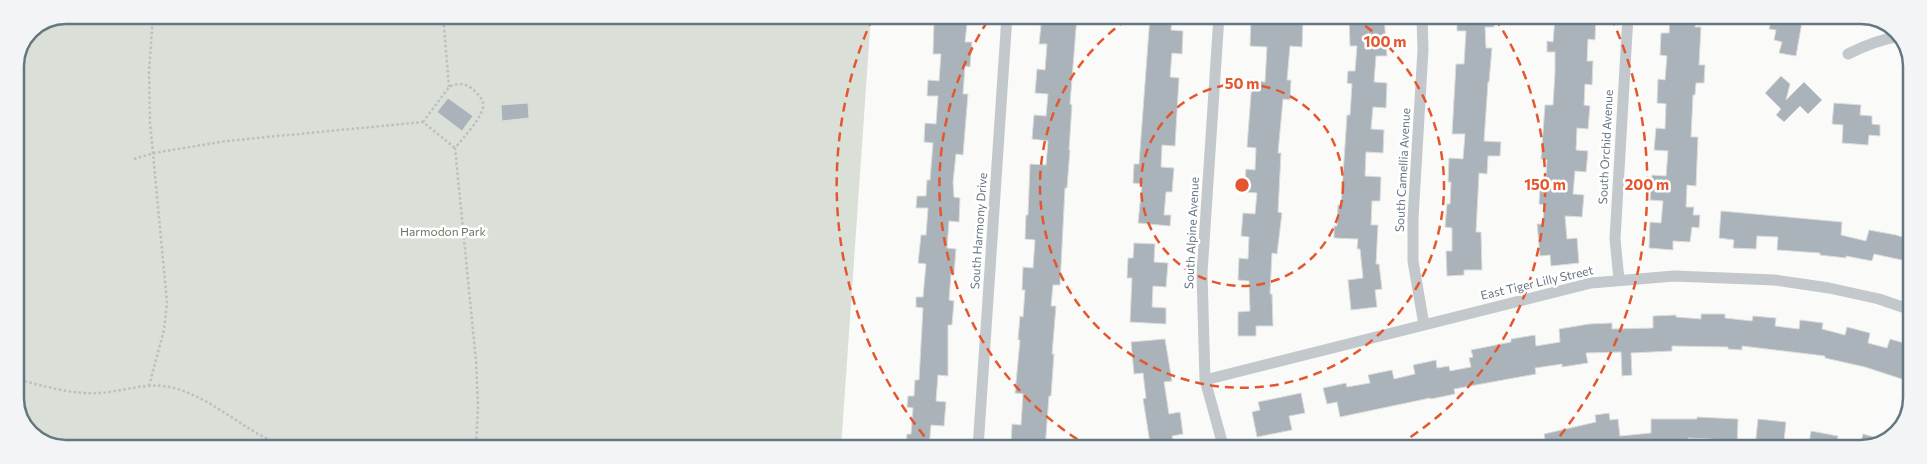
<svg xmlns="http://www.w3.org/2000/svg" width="1927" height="464" viewBox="0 0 1927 464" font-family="Commissioner,sans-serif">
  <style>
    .green { fill: #dadfd7 }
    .building { fill: #aab3b9; stroke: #dcdcda }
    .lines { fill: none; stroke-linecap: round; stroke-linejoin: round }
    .path { stroke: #bbbfc2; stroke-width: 2.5; stroke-dasharray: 2.5 2.5; stroke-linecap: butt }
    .service { stroke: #c3c8cc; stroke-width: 5.5 }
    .minor { stroke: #c3c8cc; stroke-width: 11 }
    .ring { fill: none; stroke: #e4572e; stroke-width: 2.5; stroke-dasharray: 9 6 }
    .labels { text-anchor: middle; stroke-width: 5; stroke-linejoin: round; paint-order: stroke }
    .street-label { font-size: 12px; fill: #657683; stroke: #fff }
    .park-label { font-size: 12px; fill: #687a64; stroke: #fff }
    .rim { fill: none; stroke: #657683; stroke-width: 2.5 }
    .centre { fill: #e4572e; stroke: #fff; stroke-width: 2.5 }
    .ring-label { font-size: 15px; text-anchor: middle; font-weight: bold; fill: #e4572e; stroke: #fff; stroke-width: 5; stroke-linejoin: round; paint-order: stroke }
  </style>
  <rect width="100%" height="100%" fill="#fafaf8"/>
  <!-- green -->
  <path class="green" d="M 65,15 L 871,15 L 841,448 L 55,448 L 28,432 L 15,405 L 15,65 L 30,30 Z"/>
  <!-- building -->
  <path class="building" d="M 1042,16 L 1077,16 L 1070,104 L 1072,105 L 1069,150 L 1070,150 L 1067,188 L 1065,188 L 1060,285 L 1053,285 L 1051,306 L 1056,306 L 1052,354 L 1054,354 L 1051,396 L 1049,396 L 1045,448 L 1011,446 L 1012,424 L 1021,425 L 1023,394 L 1015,393 L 1020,340 L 1018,340 L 1020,316 L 1023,317 L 1025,290 L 1022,290 L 1023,267 L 1033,268 L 1035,240 L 1025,239 L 1026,215 L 1028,215 L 1030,164 L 1046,165 L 1048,141 L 1032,139 L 1034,115 L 1046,116 L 1048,94 L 1035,93 L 1037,69 L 1045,70 L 1047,44 L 1039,44 Z
    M 1150,16 L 1172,16 L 1171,30 L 1183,31 L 1182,54 L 1172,53 L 1170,77 L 1179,78 L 1175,146 L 1162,145 L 1161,167 L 1174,168 L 1172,192 L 1166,192 L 1164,215 L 1171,215 L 1170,226 L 1138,223 L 1142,184 L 1133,183 L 1134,164 L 1139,164 Z
    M 1349,16 L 1384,16 L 1387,56 L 1376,56 L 1374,82 L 1387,83 L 1386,108 L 1373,107 L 1371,129 L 1384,130 L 1383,153 L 1366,152 L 1365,176 L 1381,177 L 1380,201 L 1372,201 L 1371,225 L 1378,225 L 1376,264 L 1379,264 L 1382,289 L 1375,290 L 1377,307 L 1351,310 L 1348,280 L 1363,278 L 1360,249 L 1357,249 L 1358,239 L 1334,238 L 1334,226 L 1337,226 L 1338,205 L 1341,205 L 1347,115 L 1350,115 L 1352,84 L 1347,83 L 1348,71 L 1355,71 L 1357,46 L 1350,46 Z
    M 1457,16 L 1494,16 L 1494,27 L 1485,27 L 1486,48 L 1492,48 L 1489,82 L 1488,82 L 1484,141 L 1501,142 L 1500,156 L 1488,156 L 1487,174 L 1479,173 L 1476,232 L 1481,232 L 1482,270 L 1464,270 L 1464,275 L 1447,276 L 1446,251 L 1452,251 L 1452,228 L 1445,227 L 1447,204 L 1450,204 L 1451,182 L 1448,182 L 1449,158 L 1463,159 L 1465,134 L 1452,134 L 1456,64 L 1464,64 L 1466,31 L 1457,31 Z
    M 1561,16 L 1596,16 L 1595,40 L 1588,39 L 1587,61 L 1593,61 L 1592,85 L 1585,84 L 1584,105 L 1590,106 L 1588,129 L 1577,128 L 1576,150 L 1588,151 L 1586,172 L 1575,171 L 1573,194 L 1584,195 L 1582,217 L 1565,216 L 1567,239 L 1577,238 L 1579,263 L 1551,266 L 1550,255 L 1540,256 L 1537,224 L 1543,224 L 1544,205 L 1539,204 L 1540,189 L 1545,189 L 1547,160 L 1541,159 L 1545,105 L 1553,105 L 1555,72 L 1555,52 L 1547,52 L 1547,41 L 1553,42 L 1555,17 Z
    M 1670,16 L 1696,16 L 1695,27 L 1701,27 L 1699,65 L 1705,65 L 1704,83 L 1696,83 L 1695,95 L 1693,95 L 1691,137 L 1698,137 L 1696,186 L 1687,185 L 1686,207 L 1694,207 L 1693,215 L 1700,215 L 1699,228 L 1692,227 L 1690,242 L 1673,241 L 1673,250 L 1649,248 L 1650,222 L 1661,223 L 1663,201 L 1650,200 L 1652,175 L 1666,176 L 1668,151 L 1654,150 L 1656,128 L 1665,129 L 1666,104 L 1657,103 L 1658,79 L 1665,80 L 1667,56 L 1660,55 L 1661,33 L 1669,33 Z
    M 1775,16 L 1803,16 L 1796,56 L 1779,53 L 1782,42 L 1774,40 L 1776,30 L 1769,29 L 1772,18 L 1774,19 Z
    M 1251,18 L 1303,20 L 1302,47 L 1290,46 L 1287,80 L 1291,80 L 1290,100 L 1283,99 L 1278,153 L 1281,153 L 1278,212 L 1282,213 L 1277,254 L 1272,253 L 1270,294 L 1272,294 L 1273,326 L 1256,326 L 1256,336 L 1238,336 L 1238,312 L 1250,311 L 1249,281 L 1238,280 L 1239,258 L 1248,259 L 1249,237 L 1241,236 L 1243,213 L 1255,214 L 1257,193 L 1244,192 L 1246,169 L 1255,170 L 1256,148 L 1247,147 L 1252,81 L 1265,82 L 1267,47 L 1250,46 Z
    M 934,22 L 967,24 L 965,42 L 972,42 L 970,67 L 965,66 L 963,94 L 968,94 L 963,155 L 956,154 L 953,182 L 954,197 L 960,198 L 959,222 L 949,221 L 947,248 L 956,249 L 954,274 L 951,274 L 949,300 L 954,301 L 952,325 L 948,325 L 948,376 L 938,375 L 936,401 L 946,402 L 944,426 L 931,425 L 929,448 L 906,448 L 907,434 L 911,434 L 913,408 L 907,407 L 908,396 L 914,396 L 915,380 L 919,380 L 923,308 L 916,307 L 916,297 L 923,297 L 926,264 L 918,263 L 921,235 L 926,235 L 928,208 L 916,208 L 917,196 L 926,196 L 927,180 L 930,180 L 933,143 L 924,142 L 925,123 L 936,124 L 938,96 L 927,96 L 928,80 L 939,81 L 941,54 L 933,54 Z
    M 1781,76 L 1790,84 L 1786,100 L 1804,82 L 1822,100 L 1808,114 L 1800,106 L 1784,122 L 1776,115 L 1781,109 L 1765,93 Z
    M 448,98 L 473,116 L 462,131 L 437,112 Z
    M 528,103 L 529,118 L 502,121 L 501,105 Z
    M 1834,103 L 1861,105 L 1860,115 L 1872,116 L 1872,124 L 1880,125 L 1880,136 L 1869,135 L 1868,145 L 1842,143 L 1843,125 L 1832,124 Z
    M 1721,211 L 1842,222 L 1841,235 L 1866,241 L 1869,230 L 1896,235 L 1911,240 L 1911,262 L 1874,254 L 1872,261 L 1846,256 L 1846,258 L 1820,255 L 1820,253 L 1777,250 L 1778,237 L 1757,236 L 1756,249 L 1733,248 L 1734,240 L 1719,238 Z
    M 1134,243 L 1155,244 L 1154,262 L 1168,263 L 1166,287 L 1153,286 L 1152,307 L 1166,308 L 1166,324 L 1130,322 L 1132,278 L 1127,278 L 1128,258 L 1133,258 Z
    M 1701,314 L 1725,314 L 1725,318 L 1752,321 L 1753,316 L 1776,318 L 1775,326 L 1799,329 L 1800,320 L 1823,323 L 1822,329 L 1845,335 L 1847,327 L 1870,333 L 1868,343 L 1887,348 L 1890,339 L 1911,345 L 1911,382 L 1865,367 L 1825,358 L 1825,356 L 1742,346 L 1742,350 L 1728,349 L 1728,347 L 1672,346 L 1672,351 L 1631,353 L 1632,375 L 1622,376 L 1621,352 L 1586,353 L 1588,363 L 1562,367 L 1562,364 L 1535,368 L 1536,374 L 1454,389 L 1455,394 L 1431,399 L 1430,398 L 1340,417 L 1337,402 L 1327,404 L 1323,388 L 1346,383 L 1347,387 L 1370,383 L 1368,375 L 1392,370 L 1394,379 L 1415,374 L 1413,365 L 1436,360 L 1437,368 L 1449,366 L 1450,371 L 1471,367 L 1469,358 L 1473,357 L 1471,350 L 1511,342 L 1511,339 L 1535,335 L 1536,346 L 1560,342 L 1559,329 L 1589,324 L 1612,323 L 1612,329 L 1653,328 L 1653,316 L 1676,315 L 1676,317 L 1701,319 Z
    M 1165,339 L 1172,381 L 1164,382 L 1169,414 L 1180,412 L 1183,434 L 1172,436 L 1175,449 L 1151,449 L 1143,399 L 1146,398 L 1143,373 L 1134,374 L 1131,342 Z
    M 1301,393 L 1305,413 L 1289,416 L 1292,430 L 1257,437 L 1252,412 L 1260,410 L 1258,402 Z
    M 1609,413 L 1610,420 L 1618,419 L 1620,436 L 1651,433 L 1651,419 L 1697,419 L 1697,417 L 1738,419 L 1737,449 L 1713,449 L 1713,439 L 1688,438 L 1688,449 L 1664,449 L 1664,444 L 1636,444 L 1637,449 L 1612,449 L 1612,447 L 1591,449 L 1547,449 L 1544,434 L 1596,422 L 1595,415 Z
    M 1758,419 L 1786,422 L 1784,441 L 1775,440 L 1774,449 L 1755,447 Z
    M 1811,431 L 1838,436 L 1836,449 L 1808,449 Z
    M 1863,434 L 1874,437 L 1871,445 L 1859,449 Z"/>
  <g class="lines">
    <!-- path -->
    <path class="path" d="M 443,15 L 449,87
      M 423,122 L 449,87 C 456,83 465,83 471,88 C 476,92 481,96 483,103 C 486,114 462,139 455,148 L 476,361 L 478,406 L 476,448
      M 134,159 L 154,153 L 226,141 L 423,122 L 455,148
      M 15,379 C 42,385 71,395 98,393 C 122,392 146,382 170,387 C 214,397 247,435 289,448
      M 149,386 L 164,330 L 167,302 L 150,122 L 149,72 L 153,15
      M 259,448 L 268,440"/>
    <!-- service -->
    <path class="service" d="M 15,110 L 20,82 L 22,48"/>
    <!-- minor -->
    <path class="minor" d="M 1219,16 L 1202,273 L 1205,380 L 1224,449
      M 1422,16 L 1423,50 L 1413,218 L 1413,261 L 1424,325
      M 1848,54 C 1866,45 1881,39 1901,36
      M 1619,280 L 1615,239 L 1628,16
      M 1205,380 L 1591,283 L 1674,276 L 1775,280 L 1829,288 L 1879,299 L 1911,310
      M 978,448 L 1007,16"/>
  </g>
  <!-- distance rings -->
  <g class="ring">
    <circle cx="1242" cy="185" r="101"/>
    <path d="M1353 17A202 202 0 1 1 1131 17"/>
    <path d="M1090 447A303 303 0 0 1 991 16M1495 18A303 303 0 0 1 1391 449"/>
    <path d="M934 448A405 405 0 0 1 873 17M1611 17A405 405 0 0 1 1550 448"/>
  </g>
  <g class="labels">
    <!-- street labels -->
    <g class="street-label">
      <text transform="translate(1606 147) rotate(-87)" y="4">South Orchid Avenue</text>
      <text transform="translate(1403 170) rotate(-87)" y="4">South Camellia Avenue</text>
      <text transform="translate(979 231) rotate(-86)" y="4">South Harmony Drive</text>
      <text transform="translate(1192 233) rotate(-87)" y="4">South Alpine Avenue</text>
      <text transform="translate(1537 283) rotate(-13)" y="4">East Tiger Lilly Street</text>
    </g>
    <!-- park labels -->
    <g class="park-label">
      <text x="443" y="236">Harmodon Park</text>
    </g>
  </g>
  <!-- crop -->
  <path d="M0 0H1927V464H0ZM66 24H1861A42 42 0 0 1 1903 66V398A42 42 0 0 1 1861 440H66A42 42 0 0 1 24 398V66A42 42 0 0 1 66 24Z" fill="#f3f4f5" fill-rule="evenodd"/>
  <path class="rim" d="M66 24H1861A42 42 0 0 1 1903 66V398A42 42 0 0 1 1861 440H66A42 42 0 0 1 24 398V66A42 42 0 0 1 66 24Z"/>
  <circle cx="1242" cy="185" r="8" class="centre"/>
  <g class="ring-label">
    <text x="1385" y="47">100 m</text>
    <text x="1242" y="89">50 m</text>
    <text x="1545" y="190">150 m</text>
    <text x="1647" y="190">200 m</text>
  </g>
</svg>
